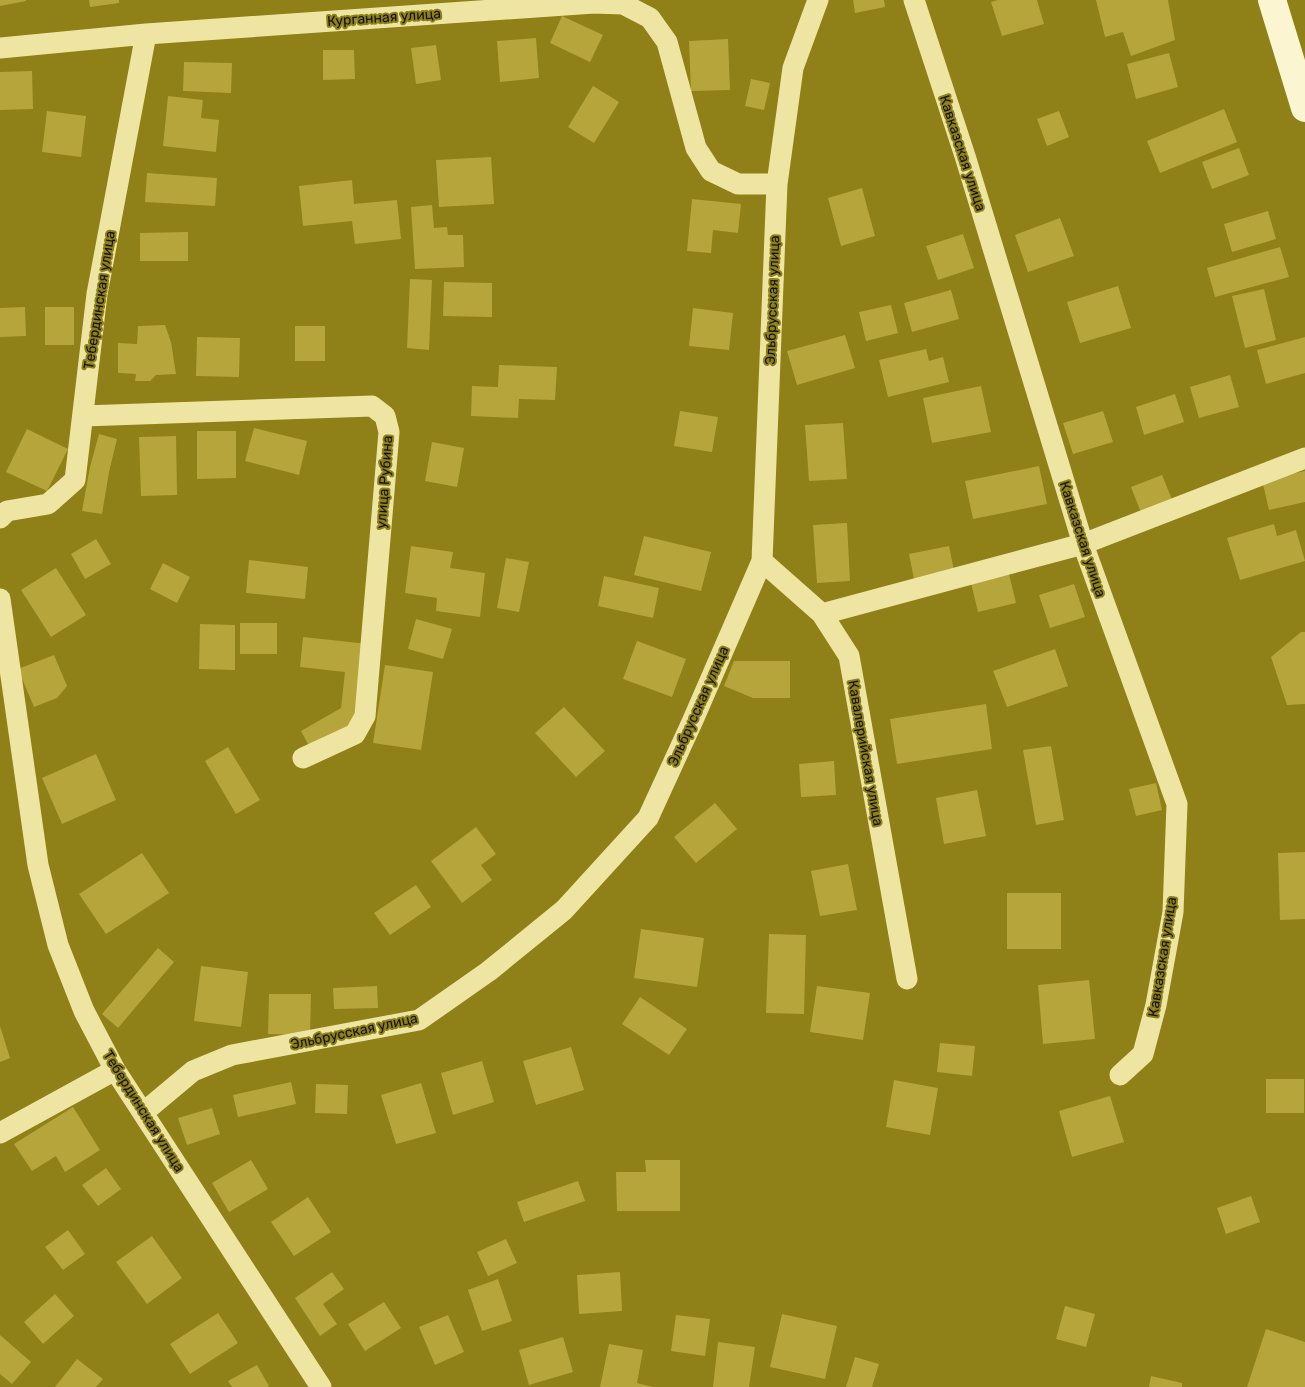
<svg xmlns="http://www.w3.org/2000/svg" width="1305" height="1387" viewBox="0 0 1305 1387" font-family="Rubik,sans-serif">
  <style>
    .building { fill: #b5a53b }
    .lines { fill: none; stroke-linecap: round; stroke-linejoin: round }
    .street { stroke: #efe5a3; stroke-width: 21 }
    .secondary { stroke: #fbf6d1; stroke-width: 28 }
    .labels { text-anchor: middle; stroke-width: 4; stroke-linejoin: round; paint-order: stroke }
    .street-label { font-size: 14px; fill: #111; stroke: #8f8017 }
  </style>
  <rect width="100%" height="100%" fill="#8f8017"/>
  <!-- building -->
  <path class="building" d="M 0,0 L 26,0 L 26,1 L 0,6 Z
    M 89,0 L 119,0 L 119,3 L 90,7 Z
    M 853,0 L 884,0 L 885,7 L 855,13 Z
    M 998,0 L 1037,0 L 1044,24 L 1002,36 L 991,2 Z
    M 1096,0 L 1168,0 L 1175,40 L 1131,56 L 1123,32 L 1105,37 Z
    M 562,16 L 603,35 L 590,62 L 550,43 Z
    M 536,38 L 539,78 L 500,82 L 497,41 Z
    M 728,39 L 730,90 L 691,91 L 689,41 Z
    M 436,45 L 441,80 L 416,84 L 411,48 Z
    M 323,50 L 354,50 L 355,79 L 323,80 Z
    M 1169,53 L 1178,87 L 1136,99 L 1127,64 Z
    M 184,62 L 232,63 L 231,93 L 183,91 Z
    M 32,71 L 33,109 L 0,110 L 0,72 Z
    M 751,79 L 770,83 L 764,110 L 745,106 Z
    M 593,86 L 619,102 L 594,143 L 568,127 Z
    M 168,96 L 203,100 L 201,118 L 219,120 L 216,152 L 163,146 Z
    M 1224,109 L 1237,142 L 1160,173 L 1147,141 Z
    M 47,111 L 86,116 L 81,157 L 42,152 Z
    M 1059,111 L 1069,137 L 1047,146 L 1037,119 Z
    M 1239,148 L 1249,175 L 1212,189 L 1202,162 Z
    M 491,157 L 494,204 L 439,207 L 436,160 Z
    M 147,173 L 217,178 L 215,206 L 145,202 Z
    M 352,180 L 354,204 L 397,200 L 401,239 L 355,244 L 352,221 L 303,226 L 299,186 Z
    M 862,188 L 875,236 L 841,246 L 828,198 Z
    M 692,199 L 741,204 L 738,233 L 713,230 L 711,253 L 687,251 Z
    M 432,205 L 434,228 L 447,227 L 448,235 L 463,235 L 464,267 L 415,269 L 411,207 Z
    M 1268,211 L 1276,239 L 1232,252 L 1224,224 Z
    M 1060,218 L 1074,256 L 1028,272 L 1015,235 Z
    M 188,232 L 188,261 L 140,261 L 140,233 Z
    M 963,234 L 974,268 L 938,280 L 926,246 Z
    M 1280,247 L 1289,277 L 1215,297 L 1207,268 Z
    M 410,279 L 432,280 L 429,350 L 407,348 Z
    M 444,282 L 492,283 L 492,317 L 443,316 Z
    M 1118,286 L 1131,328 L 1080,343 L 1067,302 Z
    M 1264,289 L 1276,340 L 1245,348 L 1232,296 Z
    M 951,290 L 959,319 L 912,332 L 904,303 Z
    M 891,305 L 898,333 L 866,341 L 859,312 Z
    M 25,307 L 26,336 L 0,337 L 0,308 Z
    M 45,307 L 74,307 L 74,345 L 45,345 Z
    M 693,308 L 733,313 L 729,350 L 689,346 Z
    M 165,325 L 171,342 L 176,374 L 156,375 L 150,381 L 135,381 L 136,374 L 118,373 L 118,343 L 137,344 L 138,326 Z
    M 295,326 L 325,326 L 325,361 L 295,361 Z
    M 845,335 L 855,368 L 797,385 L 787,351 Z
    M 197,337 L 240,338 L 239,377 L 196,376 Z
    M 1305,337 L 1305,373 L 1266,384 L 1257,350 Z
    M 926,349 L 929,361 L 943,357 L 949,382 L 888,397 L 879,360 Z
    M 499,365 L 557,367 L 555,400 L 519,399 L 518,418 L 471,416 L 472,386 L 498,387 Z
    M 1230,375 L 1239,407 L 1199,418 L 1190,387 Z
    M 981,386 L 991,432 L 932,443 L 923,398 Z
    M 1175,394 L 1184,422 L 1144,435 L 1136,407 Z
    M 680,411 L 718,417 L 712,452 L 674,446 Z
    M 1103,411 L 1113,442 L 1073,454 L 1063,423 Z
    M 843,423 L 847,479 L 809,481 L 805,425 Z
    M 254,428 L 307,441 L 299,475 L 245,461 Z
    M 27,429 L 68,449 L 47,491 L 6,472 Z
    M 197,431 L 236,431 L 236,478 L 197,479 Z
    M 99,434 L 117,439 L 109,472 L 102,514 L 82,511 L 90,467 Z
    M 176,436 L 177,495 L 141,496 L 139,437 Z
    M 432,442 L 464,448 L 457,487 L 425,481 Z
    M 1039,466 L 1047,504 L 973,519 L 965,481 Z
    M 1305,471 L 1305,502 L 1269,510 L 1262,480 Z
    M 1162,475 L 1173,502 L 1142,515 L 1131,487 Z
    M 847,523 L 850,581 L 817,583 L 813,525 Z
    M 1274,524 L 1277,536 L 1296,530 L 1305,561 L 1240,580 L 1227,538 Z
    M 644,536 L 711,552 L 701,591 L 634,575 Z
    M 96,539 L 111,564 L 85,579 L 71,554 Z
    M 411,546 L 453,552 L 450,568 L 485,573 L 480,617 L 436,611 L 437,598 L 405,593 Z
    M 949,546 L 954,571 L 914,579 L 909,554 Z
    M 506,558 L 529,562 L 519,612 L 497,608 Z
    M 249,560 L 308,567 L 305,599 L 246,593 Z
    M 163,563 L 190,577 L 177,603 L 150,589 Z
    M 56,568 L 86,615 L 51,637 L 21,590 Z
    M 1009,574 L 1016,603 L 978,612 L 971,583 Z
    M 604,576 L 659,588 L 653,618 L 598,606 Z
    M 1074,584 L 1085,617 L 1050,628 L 1039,595 Z
    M 416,619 L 452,629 L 443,659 L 408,649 Z
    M 240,623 L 277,623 L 277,654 L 240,654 Z
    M 200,624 L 235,625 L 235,670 L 199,669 Z
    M 1301,632 L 1305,632 L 1305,704 L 1287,705 L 1271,657 Z
    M 303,637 L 368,644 L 359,720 L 310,748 L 301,731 L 341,708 L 345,672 L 300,667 Z
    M 637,641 L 686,659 L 672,697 L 623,679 Z
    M 1055,649 L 1068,686 L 1007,707 L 993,671 Z
    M 54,655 L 67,686 L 57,698 L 34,707 L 18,669 Z
    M 734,661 L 790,661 L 790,698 L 753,698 L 724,686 Z
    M 385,665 L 433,672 L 421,750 L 373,743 Z
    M 986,704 L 992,749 L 897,764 L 890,719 Z
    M 564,707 L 605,751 L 576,777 L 535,733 Z
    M 1051,746 L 1064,820 L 1036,825 L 1023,750 Z
    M 228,747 L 260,800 L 236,814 L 205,761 Z
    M 96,754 L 116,800 L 62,824 L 42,778 Z
    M 834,761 L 836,795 L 801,797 L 799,764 Z
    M 1156,783 L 1162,810 L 1136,816 L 1129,789 Z
    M 977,790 L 986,836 L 944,844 L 936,798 Z
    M 715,803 L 737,829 L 696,863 L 674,837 Z
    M 476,827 L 496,854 L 481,865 L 492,880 L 462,903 L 431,861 Z
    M 1305,852 L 1305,919 L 1280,920 L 1278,853 Z
    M 142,853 L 169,893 L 106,934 L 79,894 Z
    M 848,864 L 857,910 L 820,916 L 811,871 Z
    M 416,885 L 431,907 L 390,935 L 374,913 Z
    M 1007,893 L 1061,893 L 1061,949 L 1007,949 Z
    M 641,929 L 704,938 L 697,987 L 634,978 Z
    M 769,934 L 806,935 L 804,1014 L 766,1013 Z
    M 158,948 L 174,962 L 118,1028 L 102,1014 Z
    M 201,966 L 248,972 L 241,1027 L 194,1021 Z
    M 1089,980 L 1095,1039 L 1043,1044 L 1038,985 Z
    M 377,986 L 378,1008 L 334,1009 L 333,988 Z
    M 817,986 L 870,993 L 863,1040 L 810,1032 Z
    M 269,994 L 311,994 L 310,1035 L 268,1034 Z
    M 640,997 L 687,1029 L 669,1055 L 622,1024 Z
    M 0,1026 L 10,1058 L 0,1062 Z
    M 940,1043 L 975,1046 L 972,1076 L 937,1072 Z
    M 571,1047 L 584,1090 L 536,1105 L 523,1061 Z
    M 482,1061 L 494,1102 L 453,1115 L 441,1073 Z
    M 1266,1079 L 1304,1079 L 1304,1113 L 1266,1113 Z
    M 894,1080 L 938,1088 L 930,1135 L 886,1127 Z
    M 291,1082 L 296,1104 L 238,1117 L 233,1095 Z
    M 421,1083 L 436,1133 L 396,1144 L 381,1095 Z
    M 316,1084 L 348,1085 L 347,1114 L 315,1113 Z
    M 1110,1096 L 1124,1142 L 1072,1157 L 1059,1111 Z
    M 73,1107 L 100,1150 L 65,1172 L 56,1156 L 32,1171 L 14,1144 Z
    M 212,1108 L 220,1134 L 187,1145 L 178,1118 Z
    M 251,1160 L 268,1189 L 229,1212 L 212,1183 Z
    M 645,1160 L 680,1160 L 680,1211 L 617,1211 L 616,1172 L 646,1172 Z
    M 106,1168 L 121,1189 L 98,1206 L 82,1185 Z
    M 578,1181 L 585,1201 L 524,1222 L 517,1202 Z
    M 1251,1196 L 1260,1222 L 1226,1234 L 1217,1208 Z
    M 308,1197 L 331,1232 L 294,1256 L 271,1222 Z
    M 68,1230 L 85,1254 L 63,1270 L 45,1247 Z
    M 152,1236 L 182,1278 L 147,1304 L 116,1262 Z
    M 506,1239 L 517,1263 L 488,1276 L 477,1252 Z
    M 332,1272 L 344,1289 L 323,1304 L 337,1324 L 320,1336 L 295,1298 Z
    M 620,1272 L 622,1311 L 579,1314 L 577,1275 Z
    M 498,1279 L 512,1321 L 482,1331 L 468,1290 Z
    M 55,1294 L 74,1316 L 43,1344 L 24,1322 Z
    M 384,1302 L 401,1328 L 365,1351 L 348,1324 Z
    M 1065,1306 L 1095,1314 L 1086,1347 L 1056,1339 Z
    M 218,1313 L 238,1343 L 190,1374 L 170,1344 Z
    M 782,1314 L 837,1326 L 825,1379 L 770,1367 Z
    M 448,1315 L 464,1352 L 435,1365 L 419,1327 Z
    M 676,1315 L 710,1319 L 705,1356 L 671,1351 Z
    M 1266,1329 L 1305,1342 L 1305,1387 L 1247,1387 Z
    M 0,1335 L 31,1362 L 12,1384 L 0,1374 Z
    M 563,1337 L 573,1372 L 529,1385 L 519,1350 Z
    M 718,1342 L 755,1347 L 749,1387 L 713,1387 Z
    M 609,1344 L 643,1350 L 637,1383 L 653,1387 L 600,1387 Z
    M 855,1357 L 879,1364 L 872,1387 L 846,1387 Z
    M 77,1359 L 103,1379 L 96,1387 L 55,1387 Z
    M 257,1365 L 269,1386 L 267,1387 L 232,1387 L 228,1381 Z
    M 1151,1376 L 1182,1383 L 1182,1387 L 1149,1387 Z"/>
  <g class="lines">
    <!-- street -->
    <path class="street" d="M 914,0 L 965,156 L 1083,544 L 1177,804 L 1173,912 L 1156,1005 L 1143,1054 L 1120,1075
      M 0,48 L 146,34 L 594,3 L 623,4 L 650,18 L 667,42 L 696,148 L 711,171 L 738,184 L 777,184
      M 83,416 L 372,406 L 385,416 L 389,432 L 365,716 L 355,734 L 303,758
      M 0,518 L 7,511 L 48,504 L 75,480 L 97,294 L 146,34
      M 762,561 L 822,614 L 849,656 L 907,979
      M 0,599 L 38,865 L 58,945 L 84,1011 L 115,1070 L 321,1387
      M 822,614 L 1083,544 L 1305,458
      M 144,1112 L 193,1071 L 232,1055 L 419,1020 L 489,971 L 564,910 L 648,818 L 693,720 L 762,561 L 777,184 L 793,68 L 818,0
      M 0,1133 L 115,1070"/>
    <!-- secondary -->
    <path class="secondary" d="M 1272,0 L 1305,108"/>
  </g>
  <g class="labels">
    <!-- street labels -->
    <g class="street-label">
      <text transform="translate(384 17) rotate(-4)" y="5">Курганная улица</text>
      <text transform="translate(963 153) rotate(72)" y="5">Кавказская улица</text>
      <text transform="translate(99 300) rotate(-81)" y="5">Тебердинская улица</text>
      <text transform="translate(772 300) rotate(-88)" y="5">Эльбрусская улица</text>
      <text transform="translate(384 482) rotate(-86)" y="5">улица Рубина</text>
      <text transform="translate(1083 539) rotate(72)" y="5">Кавказская улица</text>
      <text transform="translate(698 706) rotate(-66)" y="5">Эльбрусская улица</text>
      <text transform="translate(866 753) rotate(80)" y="5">Кавалерийская улица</text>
      <text transform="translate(1162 957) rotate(-81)" y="5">Кавказская улица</text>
      <text transform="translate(354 1031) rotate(-12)" y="5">Эльбрусская улица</text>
      <text transform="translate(144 1111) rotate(58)" y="5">Тебердинская улица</text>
    </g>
  </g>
</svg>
